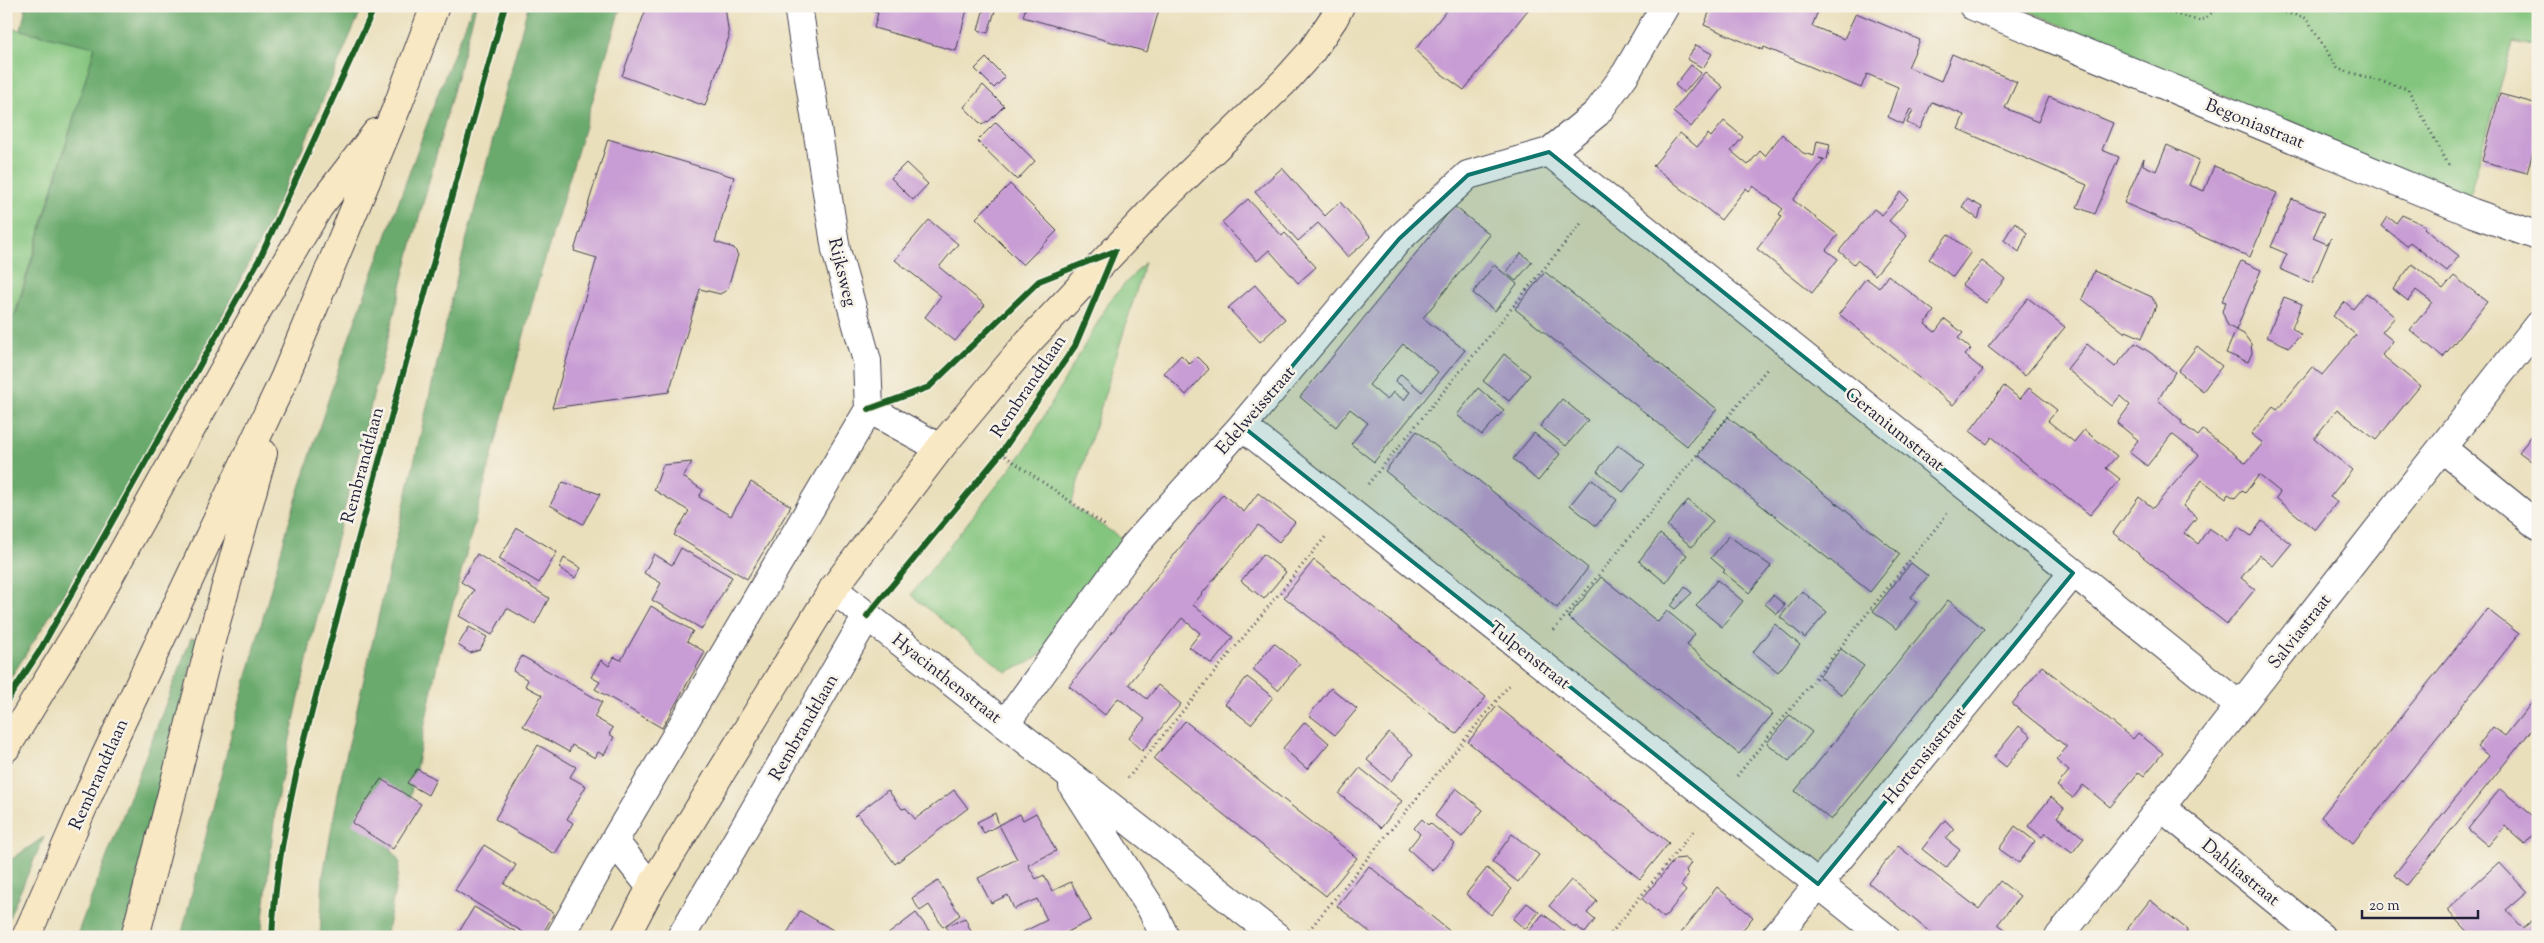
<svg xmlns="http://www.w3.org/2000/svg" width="2544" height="943" viewBox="0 0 2544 943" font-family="'Sorts Mill Goudy',serif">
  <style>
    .green { fill: #83c57e; stroke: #52745c }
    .forest { fill: #6aaa6d; stroke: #466654 }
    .building { fill: #c89cd4; fill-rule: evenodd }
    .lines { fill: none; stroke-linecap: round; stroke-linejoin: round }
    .street-casing { stroke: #403e4e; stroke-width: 30 }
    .secondary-casing { stroke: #403e4e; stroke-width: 30 }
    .path { stroke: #403e4e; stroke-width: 3; stroke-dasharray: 1 4; stroke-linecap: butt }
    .street { stroke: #fff; stroke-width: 28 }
    .secondary { stroke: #f8e8c3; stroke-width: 28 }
    .cycleway-casing { stroke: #f7f3e8; stroke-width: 9 }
    .cycleway { stroke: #1b5e20; stroke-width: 6 }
    .marked { fill: #0f766e; fill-opacity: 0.2; stroke: #0f766e; stroke-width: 4; stroke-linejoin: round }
    .labels { text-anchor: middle; stroke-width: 5; stroke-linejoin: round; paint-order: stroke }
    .street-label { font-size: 18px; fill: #22223b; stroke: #f7f3e8 }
  </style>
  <rect width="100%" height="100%" fill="#f7f3e8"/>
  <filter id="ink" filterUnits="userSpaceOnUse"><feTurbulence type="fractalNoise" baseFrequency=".02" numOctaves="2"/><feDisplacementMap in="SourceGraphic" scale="10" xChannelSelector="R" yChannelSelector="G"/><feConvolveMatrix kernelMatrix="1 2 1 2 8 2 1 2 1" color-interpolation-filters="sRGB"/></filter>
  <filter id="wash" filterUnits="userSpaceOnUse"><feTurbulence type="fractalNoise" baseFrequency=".0096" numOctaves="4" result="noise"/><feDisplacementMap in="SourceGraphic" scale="20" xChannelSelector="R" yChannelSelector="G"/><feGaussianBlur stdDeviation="1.12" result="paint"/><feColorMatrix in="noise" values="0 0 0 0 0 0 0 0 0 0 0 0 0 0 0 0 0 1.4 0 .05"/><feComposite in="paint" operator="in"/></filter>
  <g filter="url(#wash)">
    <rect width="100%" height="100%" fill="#eadfbb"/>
    <!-- green -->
    <path class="green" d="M 2017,6 L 2538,6 L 2538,47 L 2513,42 L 2467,203 Z
      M 6,27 L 95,47 L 14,317 L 6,315 Z
      M 1145,262 L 1071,505 L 1127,542 L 1045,651 L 1028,663 L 1006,672 L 911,595 L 1024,451 L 1111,299 Z"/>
    <!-- forest -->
    <path class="forest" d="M 26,6 L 363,6 C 328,85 297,166 259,243 C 184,396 98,542 6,685 L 6,315 L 14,316 L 16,314 L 95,47 L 21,30 Z
      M 473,6 L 476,6 L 407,263 L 313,633 L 276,804 L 261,937 L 181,937 L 232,731 L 289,522 L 340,363 L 439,91 Z
      M 528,6 L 621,6 L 536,289 L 438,660 L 410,798 L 383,835 L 400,863 L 386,937 L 320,937 L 323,876 L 341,778 L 459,268 Z
      M 191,638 L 198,639 L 124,937 L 76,937 Z
      M 44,837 L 6,924 L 6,863 Z"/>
    <g id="blocks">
      <!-- building -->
      <path class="building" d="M 647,6 L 725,6 L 729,37 L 705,106 L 622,76 Z
        M 873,6 L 968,6 L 956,51 L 874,28 L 878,13 L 872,11 Z
        M 1026,6 L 1160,6 L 1147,52 L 1023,17 Z
        M 1450,6 L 1531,6 L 1464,90 L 1439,72 L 1415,50 Z
        M 1712,6 L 1820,6 L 1812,26 L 1844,39 L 1856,13 L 1920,40 L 1908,67 L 1941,81 L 1952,54 L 2017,82 L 2005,108 L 2038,122 L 2049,96 L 2113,123 L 2102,150 L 2119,157 L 2095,214 L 2077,207 L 2087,185 L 1958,129 L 1964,115 L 1932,102 L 1920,129 L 1907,123 L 1913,110 L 1910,109 L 1903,124 L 1888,117 L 1898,87 L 1867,74 L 1861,88 L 1764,47 L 1763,50 L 1704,25 Z
        M 984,8 L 995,11 L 988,33 L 978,30 Z
        M 1696,45 L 1712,54 L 1703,68 L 1687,59 Z
        M 986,58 L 1005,77 L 994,88 L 975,69 Z
        M 1691,65 L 1701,73 L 1684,93 L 1675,85 Z
        M 1705,72 L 1723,87 L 1691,127 L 1673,112 Z
        M 983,85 L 1004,106 L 988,122 L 987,121 L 982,125 L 964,107 Z
        M 2500,94 L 2538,104 L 2538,134 L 2527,173 L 2482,161 Z
        M 1724,121 L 1743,137 L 1731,151 L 1748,165 L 1760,151 L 1765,156 L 1782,134 L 1803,153 L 1814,156 L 1817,141 L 1830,144 L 1827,160 L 1819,158 L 1824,160 L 1793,200 L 1838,235 L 1826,250 L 1838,259 L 1812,293 L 1757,249 L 1782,217 L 1779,214 L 1783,209 L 1753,186 L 1749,191 L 1746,188 L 1721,220 L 1653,166 L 1680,133 L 1697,147 L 1708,134 L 1711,137 Z
        M 996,122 L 1035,161 L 1017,180 L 977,141 Z
        M 608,139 L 734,177 L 715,242 L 734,248 L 738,255 L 727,290 L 720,294 L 700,289 L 669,392 L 552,408 L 597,258 L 574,251 Z
        M 2167,145 L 2199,160 L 2189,185 L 2204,191 L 2214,166 L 2277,193 L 2250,257 L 2124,203 L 2144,158 L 2143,165 L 2156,171 Z
        M 906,163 L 928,184 L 913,200 L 891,178 Z
        M 1282,168 L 1325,216 L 1340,202 L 1371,237 L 1348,257 L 1318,223 L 1298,241 L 1255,192 Z
        M 1010,184 L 1057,231 L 1023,265 L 976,218 Z
        M 1901,192 L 1908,199 L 1889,221 L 1907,236 L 1875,275 L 1857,260 L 1854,264 L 1839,251 L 1874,209 L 1882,215 Z
        M 1248,199 L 1282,236 L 1285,233 L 1316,267 L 1298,283 L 1269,250 L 1257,261 L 1222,222 Z
        M 1967,199 L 1982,207 L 1978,219 L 1962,207 Z
        M 2292,199 L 2324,213 L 2313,238 L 2327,244 L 2331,238 L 2312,283 L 2280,269 L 2287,254 L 2271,247 Z
        M 1454,206 L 1490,235 L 1423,318 L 1465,350 L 1374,462 L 1351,444 L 1368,423 L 1350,409 L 1336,427 L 1300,397 ZM 1403,344 L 1438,372 L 1422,392 L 1401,374 L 1395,381 L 1410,392 L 1404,400 L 1393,392 L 1387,400 L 1369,385 Z
        M 2402,215 L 2426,226 L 2424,228 L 2459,256 L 2447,271 L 2410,242 L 2407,246 L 2382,226 L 2388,217 L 2396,223 Z
        M 929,220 L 958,244 L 939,267 L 985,305 L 955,341 L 925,317 L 941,296 L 895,260 Z
        M 2015,222 L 2027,233 L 2019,252 L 2004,240 Z
        M 1948,234 L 1971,252 L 1953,277 L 1929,259 Z
        M 1521,253 L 1532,262 L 1516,281 L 1506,273 Z
        M 1982,261 L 2005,279 L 1986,303 L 1962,285 Z
        M 2241,261 L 2261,270 L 2236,330 L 2228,326 L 2222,311 L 2226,302 L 2222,301 Z
        M 2412,264 L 2443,289 L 2454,276 L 2487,302 L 2443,357 L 2410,330 L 2432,302 L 2416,290 L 2408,301 L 2393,289 Z
        M 1494,265 L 1517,284 L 1495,311 L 1473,293 Z
        M 2094,271 L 2152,297 L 2156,306 L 2142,338 L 2126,331 L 2125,333 L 2082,299 Z
        M 1545,272 L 1717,409 L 1687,446 L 1515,309 Z
        M 1888,275 L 1934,311 L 1925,324 L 1935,332 L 1945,319 L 1963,333 L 1958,338 L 1971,349 L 1965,355 L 1983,370 L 1953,405 L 1839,314 L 1866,278 L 1879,288 Z
        M 1255,285 L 1285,319 L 1260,342 L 1228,308 Z
        M 2366,293 L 2395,317 L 2382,332 L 2393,341 L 2382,355 L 2420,386 L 2376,440 L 2337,409 L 2314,439 L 2352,470 L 2330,497 L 2337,502 L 2315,530 L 2276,498 L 2280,492 L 2259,475 L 2245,493 L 2242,490 L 2235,498 L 2228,494 L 2226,498 L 2202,480 L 2183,506 L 2197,517 L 2184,533 L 2198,544 L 2209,528 L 2228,541 L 2239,527 L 2251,536 L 2262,521 L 2291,544 L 2273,566 L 2259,555 L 2241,578 L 2255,589 L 2227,624 L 2113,533 L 2139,497 L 2153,508 L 2199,455 L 2172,434 L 2147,466 L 2129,452 L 2138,440 L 2117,423 L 2130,405 L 2120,396 L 2112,406 L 2067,369 L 2087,344 L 2115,367 L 2135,343 L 2151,353 L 2175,372 L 2158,400 L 2182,421 L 2181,423 L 2198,436 L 2203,430 L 2246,463 L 2263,443 L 2251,434 L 2273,407 L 2277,410 L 2312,367 L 2322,375 L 2356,335 L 2333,316 L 2345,302 L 2353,309 Z
        M 2284,297 L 2302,304 L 2292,328 L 2301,335 L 2289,347 L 2267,337 Z
        M 2028,298 L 2065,327 L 2025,376 L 1988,347 Z
        M 2236,330 L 2244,334 L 2251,344 L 2252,353 L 2248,362 L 2226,353 Z
        M 2197,346 L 2222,366 L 2203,391 L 2178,371 Z
        M 1504,354 L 1530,375 L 1509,401 L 1483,381 Z
        M 1181,355 L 1190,364 L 1197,357 L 1209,369 L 1186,395 L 1164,373 Z
        M 2004,386 L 2020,399 L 2029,388 L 2057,410 L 2048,421 L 2074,442 L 2084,430 L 2117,456 L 2106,468 L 2120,479 L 2090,515 L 1992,437 L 1987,444 L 1970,431 Z
        M 1478,388 L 1504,410 L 1482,435 L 1457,415 Z
        M 1562,399 L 1588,420 L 1566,446 L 1540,426 Z
        M 1728,417 L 1900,554 L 1870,592 L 1698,455 Z
        M 2538,428 L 2538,466 L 2519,452 Z
        M 1417,431 L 1588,568 L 1557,608 L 1385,471 Z
        M 1534,433 L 1560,454 L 1538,481 L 1513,459 Z
        M 1618,445 L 1645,465 L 1623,492 L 1597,471 Z
        M 692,462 L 683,477 L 703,490 L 699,497 L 731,516 L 751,482 L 791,506 L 747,579 L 674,535 L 689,511 L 654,490 L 663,465 Z
        M 1591,479 L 1617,500 L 1596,526 L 1570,505 Z
        M 563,482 L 600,494 L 583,524 L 550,505 Z
        M 1258,493 L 1295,522 L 1279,542 L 1258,525 L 1193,605 L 1233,637 L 1212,664 L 1189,647 L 1200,633 L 1182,618 L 1129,684 L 1147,699 L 1158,685 L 1181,704 L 1142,751 L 1128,738 L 1145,719 L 1118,698 L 1105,715 L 1069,686 L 1223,494 L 1244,512 Z
        M 1688,500 L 1713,521 L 1692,547 L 1667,526 Z
        M 517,528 L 557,552 L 539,583 L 499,559 Z
        M 1660,534 L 1687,555 L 1666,583 L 1639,561 Z
        M 1729,536 L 1771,566 L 1749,593 L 1723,572 L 1725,570 L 1711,558 Z
        M 681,548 L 732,577 L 702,629 L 652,600 L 661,583 L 644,573 L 654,554 L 672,565 Z
        M 477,554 L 549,598 L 535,624 L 507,608 L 492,635 L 459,616 L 474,590 L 461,582 Z
        M 1263,554 L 1286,572 L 1264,599 L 1241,581 Z
        M 564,558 L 581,568 L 575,578 L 559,568 Z
        M 1314,560 L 1486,697 L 1456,734 L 1284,597 Z
        M 1911,563 L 1928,576 L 1911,597 L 1917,602 L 1897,629 L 1873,611 Z
        M 1601,577 L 1658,622 L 1667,611 L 1695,634 L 1687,645 L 1773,714 L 1739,754 L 1568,617 Z
        M 1717,580 L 1743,601 L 1722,627 L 1696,606 Z
        M 1685,587 L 1692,593 L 1675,609 L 1671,606 Z
        M 1802,591 L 1827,612 L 1805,638 L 1780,617 Z
        M 1773,595 L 1785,605 L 1777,614 L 1765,604 Z
        M 1948,600 L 1984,629 L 1831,820 L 1795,791 Z
        M 651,606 L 693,631 L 687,641 L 705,652 L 662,728 L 595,689 L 600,682 L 591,677 L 601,660 L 609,666 L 614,657 L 621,660 Z
        M 2487,609 L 2519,634 L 2353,843 L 2321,817 Z
        M 1775,624 L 1800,645 L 1778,672 L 1753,652 Z
        M 469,627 L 487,637 L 480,650 L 470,653 L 458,645 Z
        M 1274,643 L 1300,664 L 1278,690 L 1253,669 Z
        M 1841,649 L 1864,666 L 1842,695 L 1819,677 Z
        M 522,656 L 602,702 L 594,717 L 613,728 L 609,734 L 614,737 L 604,755 L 598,752 L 595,758 L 572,745 L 569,752 L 523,726 L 542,695 L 525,686 L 528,680 L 513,671 Z
        M 2042,666 L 2133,739 L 2138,733 L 2163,753 L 2144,776 L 2139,772 L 2110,807 L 2083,785 L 2073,798 L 2057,786 L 2069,771 L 2056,760 L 2067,747 L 2012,704 Z
        M 1247,677 L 1273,697 L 1251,724 L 1225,704 Z
        M 1331,688 L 1357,709 L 1335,735 L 1309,715 Z
        M 2538,695 L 2538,722 L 2407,885 L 2394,875 L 2489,756 L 2477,747 L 2493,727 L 2505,736 Z
        M 1497,706 L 1669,843 L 1640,879 L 1468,742 Z
        M 1790,715 L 1812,732 L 1789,761 L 1767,743 Z
        M 1185,721 L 1357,858 L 1326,896 L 1154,759 Z
        M 1305,722 L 1329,743 L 1307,769 L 1283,748 Z
        M 2019,726 L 2031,736 L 2006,767 L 1994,757 Z
        M 1389,733 L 1413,754 L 1391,781 L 1367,760 Z
        M 538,745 L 576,767 L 570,777 L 586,786 L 567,819 L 573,823 L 555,854 L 495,819 Z
        M 1360,768 L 1402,801 L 1381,828 L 1339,794 Z
        M 417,769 L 436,779 L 428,795 L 407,783 Z
        M 381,779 L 421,804 L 393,849 L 352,823 Z
        M 1456,788 L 1483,810 L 1462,837 L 1435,816 Z
        M 2500,789 L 2538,820 L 2538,828 L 2525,844 L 2505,826 L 2488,846 L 2468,829 Z
        M 888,790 L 902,809 L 906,808 L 915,819 L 954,790 L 968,808 L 895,864 L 858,814 L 854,816 Z
        M 2051,797 L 2064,808 L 2057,817 L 2084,838 L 2072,853 L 2045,833 L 2042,837 L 2028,826 Z
        M 995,813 L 999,825 L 1020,814 L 1023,820 L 1036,813 L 1056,851 L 1028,865 L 1036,879 L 1044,875 L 1052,891 L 1071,882 L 1091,920 L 1058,937 L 1013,937 L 1047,920 L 1037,899 L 1014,909 L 1008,895 L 991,903 L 978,878 L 1017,859 L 999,825 L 984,833 L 977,822 Z
        M 1422,819 L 1428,825 L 1430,823 L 1455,844 L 1433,871 L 1408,849 L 1420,834 L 1414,828 Z
        M 1945,820 L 1954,829 L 1946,839 L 1960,850 L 1946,868 L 1922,849 Z
        M 2015,826 L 2035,841 L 2019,863 L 1999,849 Z
        M 1512,834 L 1539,855 L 1518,882 L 1492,862 Z
        M 484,845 L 516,865 L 504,884 L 554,913 L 541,937 L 531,937 L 455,890 Z
        M 1898,846 L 1979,909 L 2000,881 L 2020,896 L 1998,924 L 2010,933 L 2006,937 L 1936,937 L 1869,883 Z
        M 1685,858 L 1691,863 L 1686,870 L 1688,875 L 1681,886 L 1686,891 L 1664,918 L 1642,899 L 1675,859 Z
        M 2499,862 L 2527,892 L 2506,910 L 2523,928 L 2538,916 L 2538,937 L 2472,937 L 2447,910 Z
        M 1369,866 L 1426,912 L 1457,937 L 1376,937 L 1337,906 Z
        M 1487,868 L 1512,889 L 1491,915 L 1466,894 Z
        M 1571,880 L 1597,901 L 1587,913 L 1595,920 L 1585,933 L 1576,926 L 1575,928 L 1549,906 Z
        M 938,881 L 960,915 L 943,927 L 929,905 L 920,911 L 912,898 Z
        M 1717,887 L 1753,917 L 1737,937 L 1678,937 Z
        M 2150,900 L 2188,930 L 2183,937 L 2121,937 Z
        M 1527,903 L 1539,912 L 1525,929 L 1513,919 Z
        M 474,907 L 516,932 L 513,937 L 456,937 Z
        M 800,911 L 833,930 L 829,937 L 785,937 Z
        M 916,913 L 934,937 L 889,937 L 887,935 Z
        M 1543,914 L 1556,924 L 1571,937 L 1524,937 Z
        M 965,918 L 973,936 L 951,937 L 946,926 Z"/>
    </g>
  </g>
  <g filter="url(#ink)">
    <use href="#blocks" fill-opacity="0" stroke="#403e4e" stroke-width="1"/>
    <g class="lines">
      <!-- street casing -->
      <g class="street-casing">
        <path id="street" d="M 798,6 L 836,250 L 867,361 L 869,409
          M 1973,6 L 2473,213 L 2538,236
          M 1549,152 L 2240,706
          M 869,409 L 940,448
          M 1242,426 L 1885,937
          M 2442,448 L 2538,526
          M 833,589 L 1277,937
          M 1005,724 L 1134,546 L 1242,426 L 1399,239 L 1468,175 L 1549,152 L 1597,113 L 1626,73 L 1665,6
          M 1073,786 L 1151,908 L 1165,937
          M 2161,807 L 2321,937
          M 614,841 L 651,887
          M 560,937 L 614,841 L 869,409
          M 681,937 L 867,616
          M 1775,937 L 2073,573
          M 2059,937 L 2538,325"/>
      </g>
      <!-- secondary casing -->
      <g class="secondary-casing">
        <path id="secondary" d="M 6,748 L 89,613 L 252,319 L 319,207 L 376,133
          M 26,937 L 105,757 L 284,379 L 399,102 L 435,6
          M 135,937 L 213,633 L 263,453
          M 625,937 L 651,887 L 833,589 L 940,448 L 1029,341 L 1160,202 L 1285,81 L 1311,52 L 1334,18 L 1340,6"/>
      </g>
      <!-- path -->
      <path class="path" d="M 2145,6 L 2201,21 L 2220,6
        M 2261,6 L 2306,18 L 2338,69 L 2408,89 L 2449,166
        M 1001,453 L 1107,527
        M 1368,484 L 1583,221
        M 1554,630 L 1767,369
        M 1737,776 L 1947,514
        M 1128,778 L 1327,535
        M 1309,930 L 1511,683
        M 1608,937 L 1694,830"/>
      <!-- street -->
      <use href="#street" class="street"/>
      <!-- secondary -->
      <use href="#secondary" class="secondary"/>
      <!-- cycleway casing -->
      <g class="cycleway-casing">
        <path id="cycleway" d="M 869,409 L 929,387 L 1039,281 L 1115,251
          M 867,616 L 1001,453 L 1075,346 L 1115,251
          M 6,702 L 39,652 L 260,258 L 375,6
          M 272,937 C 278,815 318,691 349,574 C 399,384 452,195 505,6"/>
      </g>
      <!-- cycleway -->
      <use href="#cycleway" class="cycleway"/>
    </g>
  </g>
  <!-- marked area -->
  <path class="marked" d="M 1549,152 L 2073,573 L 1818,884 L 1242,426 L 1399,239 L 1468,175 Z"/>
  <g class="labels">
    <!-- street labels -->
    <g class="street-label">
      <text transform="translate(2255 123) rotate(22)" y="6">Begoniastraat</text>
      <text transform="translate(843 272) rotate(76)" y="6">Rijksweg</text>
      <text transform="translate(1028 386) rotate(-56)" y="6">Rembrandtlaan</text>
      <text transform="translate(1255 410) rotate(-49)" y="6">Edelweisstraat</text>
      <text transform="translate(1895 429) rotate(39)" y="6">Geraniumstraat</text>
      <text transform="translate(362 465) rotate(-75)" y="6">Rembrandtlaan</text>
      <text transform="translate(2299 631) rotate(-52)" y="6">Salviastraat</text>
      <text transform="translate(1530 655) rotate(38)" y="6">Tulpenstraat</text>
      <text transform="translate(947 678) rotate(38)" y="6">Hyacinthenstraat</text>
      <text transform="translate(803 727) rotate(-60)" y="6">Rembrandtlaan</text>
      <text transform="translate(1924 755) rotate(-51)" y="6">Hortensiastraat</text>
      <text transform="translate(98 774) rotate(-66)" y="6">Rembrandtlaan</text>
      <text transform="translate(2241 872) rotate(39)" y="6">Dahliastraat</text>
    </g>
  </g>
  <!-- margin -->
  <rect width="2544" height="943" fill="none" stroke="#f7f3e8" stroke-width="25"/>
  <!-- scale -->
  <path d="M2362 910v8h116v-8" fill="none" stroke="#22223b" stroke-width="2.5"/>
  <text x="2369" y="910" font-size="15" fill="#22223b" stroke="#f7f3e8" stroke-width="4" paint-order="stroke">20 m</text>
</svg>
